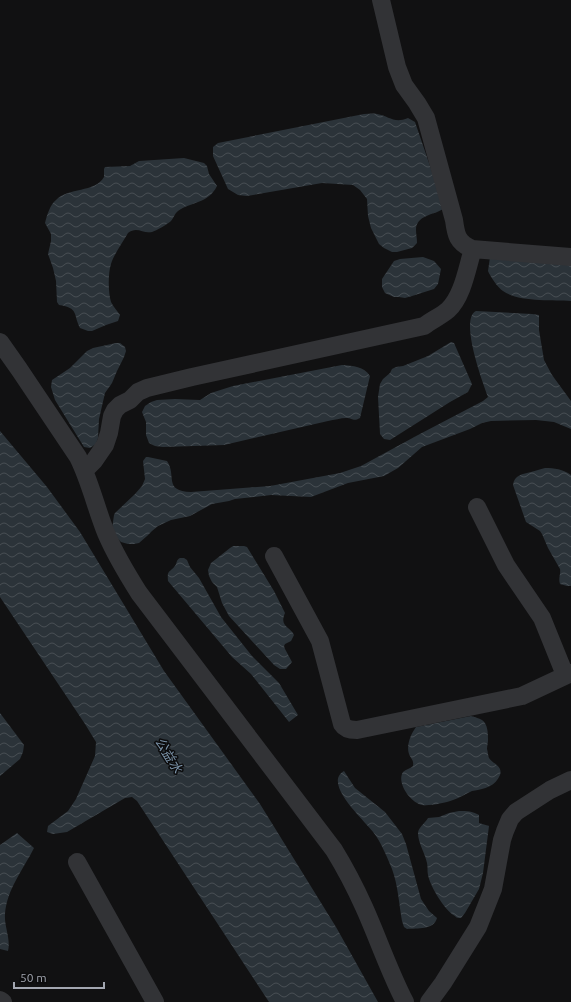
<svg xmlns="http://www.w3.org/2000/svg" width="571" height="1002" viewBox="0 0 571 1002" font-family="Ubuntu,'Noto Sans SC',sans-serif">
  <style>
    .water { fill: url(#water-waves) }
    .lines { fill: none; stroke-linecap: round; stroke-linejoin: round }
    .minor { stroke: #323336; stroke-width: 18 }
    .labels { text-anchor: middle; stroke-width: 3; stroke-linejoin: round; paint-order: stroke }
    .water-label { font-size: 13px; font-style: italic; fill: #7c94aa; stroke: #0c0c0d }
  </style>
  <defs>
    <pattern id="water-waves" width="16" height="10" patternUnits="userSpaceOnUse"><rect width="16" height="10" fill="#2b3339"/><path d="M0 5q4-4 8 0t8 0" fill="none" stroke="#474e53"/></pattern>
  </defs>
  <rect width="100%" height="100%" fill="#111112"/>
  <!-- water -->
  <path class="water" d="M 364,114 C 368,114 373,113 377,114 C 389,116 394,124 408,118 L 415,122 L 442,201 L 443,209 C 434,215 416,215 416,230 C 416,234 417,238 417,243 L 412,248 L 397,252 L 392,252 L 384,248 L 379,244 L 371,228 L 368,216 L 367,199 L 360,190 L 353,185 L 322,183 L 247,196 L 238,195 L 228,189 L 213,156 L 213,147 L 218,143 Z
    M 184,158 L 204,163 L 207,166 L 209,174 L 217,186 C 208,204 192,201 178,211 C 174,214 174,218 171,221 C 168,224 156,231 152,232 C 143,234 137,226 128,233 C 123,242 114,254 111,264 C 108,273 108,292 111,302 C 113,306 117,311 120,315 L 118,321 L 106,325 L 92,331 L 88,331 L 80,328 C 73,314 79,308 59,305 L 57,302 L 56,281 L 53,268 L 48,254 L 51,241 L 51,234 L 45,223 C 47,215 50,205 56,200 C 68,187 95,193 104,177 L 104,169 L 105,167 L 130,166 L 139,161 Z
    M 423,257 L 434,261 L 441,269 L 438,284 L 434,289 L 412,296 L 405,298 L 399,297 L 394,297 L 385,293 L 382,287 L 382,279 L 394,261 L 400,259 Z
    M 490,257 L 571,264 L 571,301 C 553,300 517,302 503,291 C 498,288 490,276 488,271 Z
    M 476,311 L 532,314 L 539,315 L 539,330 L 544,360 L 552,375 L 571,401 L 571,429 L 554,422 L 536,420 L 491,421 L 482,423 L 470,429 L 422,447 L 398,468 L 384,476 L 348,483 L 311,497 L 271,495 L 235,499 L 229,501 L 212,504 L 190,516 L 171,520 L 158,526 L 152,531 L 147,536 L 139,543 L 134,544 L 128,544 L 121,542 L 115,536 L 112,529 L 114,515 L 115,513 L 135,494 L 142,486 L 145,479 L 143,461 L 146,457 L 148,457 L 167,461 C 177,476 163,491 191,492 L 270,486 L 340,473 L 361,466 L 418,435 L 483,401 L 488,397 C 482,381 464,331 472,315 C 473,313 474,312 476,311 Z
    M 451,342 L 454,343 L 472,384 L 468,392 L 450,402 L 390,440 L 384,439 L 380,434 L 378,397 L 380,384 L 383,379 L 390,373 L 392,369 L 396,367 L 403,366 L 428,356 Z
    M 116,343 L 120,343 L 125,347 L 126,351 L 124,357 L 117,371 L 112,383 L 105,393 L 99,419 L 98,438 L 96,444 L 90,448 L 84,447 L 55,400 L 51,387 L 52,380 L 70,368 L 87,351 L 93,348 Z
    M 342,365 C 353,366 364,366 370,376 L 360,418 C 353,422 353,418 346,418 C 341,418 334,420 328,421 L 224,445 L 163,447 L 155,446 L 149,443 L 146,435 L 146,422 L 142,412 L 145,406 L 151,402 L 157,400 L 175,399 L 200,400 L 211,393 L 233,386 Z
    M 0,431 L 47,487 L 80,532 L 164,671 L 260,804 L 336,927 L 378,1002 L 269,1002 L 137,801 L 132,797 L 125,798 L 67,832 L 53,834 L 47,832 L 48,826 L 68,811 L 76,799 L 95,756 L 96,742 L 85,724 L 0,597 Z
    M 545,468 C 554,468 563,469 571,475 L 571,586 L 567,586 L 560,584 C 558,578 561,574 560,569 L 548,548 L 542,534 L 540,531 L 526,522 L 513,485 C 514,475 523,474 531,472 C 536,471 540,469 545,468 Z
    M 233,546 L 244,546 L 247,547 L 274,591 L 285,613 C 279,627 290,626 294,635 L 291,641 L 285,644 L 284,646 L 285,649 L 292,662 L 286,669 L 280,669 L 274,665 L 229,616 L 222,603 L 217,587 L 212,582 L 209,576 L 208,570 L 211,563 L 230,548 Z
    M 180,558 L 184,558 L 187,560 L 190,567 L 199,578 L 221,617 L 252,656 L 279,683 L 298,715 L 289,722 L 251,674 L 232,657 L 168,581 C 167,570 169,573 175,566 C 177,563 176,560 180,558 Z
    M 0,713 L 24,745 L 23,752 L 20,759 L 0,776 Z
    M 471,716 C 474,717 479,718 482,720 C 488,724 488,734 488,740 C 488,743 487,746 487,749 C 488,752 488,756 489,758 C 493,764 503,766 500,775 C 498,780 494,784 490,786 C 484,789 478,790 472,791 C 465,794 459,798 453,800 C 445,803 430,806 422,805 C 411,803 396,783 403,772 C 406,769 410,769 413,766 C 414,760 411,759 409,754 C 406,745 411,734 416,727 Z
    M 344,771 L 355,788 L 385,812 L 402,834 L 406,844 L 421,899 L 429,911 L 437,918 C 434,930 417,928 407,929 L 404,927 L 402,921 C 399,904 398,885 392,869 C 388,859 382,845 376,836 C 369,824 321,784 344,771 Z
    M 459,811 C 467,811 472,811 479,815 L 479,823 L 489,826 L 483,873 L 479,889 L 465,913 L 461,918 C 459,918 456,918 455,916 C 445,911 430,886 428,875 C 427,871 428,867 427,863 C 425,853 418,843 418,833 C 418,828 425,823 428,818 L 439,817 L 449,813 Z
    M 17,833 L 34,848 C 23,870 7,889 5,914 C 4,926 11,939 8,951 L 0,949 L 0,845 Z"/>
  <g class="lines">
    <!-- minor -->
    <path class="minor" d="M 381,0 L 397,67 L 404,85 L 417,103 L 426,118 L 454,220 C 456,235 457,242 472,249 L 571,257
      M 0,342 L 19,369 L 78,457 C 90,481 96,508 106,533 C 115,554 127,574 139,593 L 334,850 C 345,868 355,887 364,907 C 378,938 389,971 405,1002
      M 85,470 L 94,461 L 105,445 L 109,433 L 112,416 L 115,410 L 120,405 L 130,400 L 138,392 L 147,388 L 192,377 L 424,326 C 432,320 441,316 448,310 C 463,296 467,268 473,249
      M 477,507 L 506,565 L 542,618 L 565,675
      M 274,556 L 320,641 L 342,724 C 345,729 351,730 357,730 L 522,696 L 571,673
      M 77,862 L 155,1002
      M 0,1000 L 3,1002
      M 429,1002 L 443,983 L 478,927 L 493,889 L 502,840 L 505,831 L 510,819 L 516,812 L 550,790 L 571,780"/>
  </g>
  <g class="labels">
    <!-- water labels -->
    <g class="water-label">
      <text transform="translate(169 755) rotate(58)" y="5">公益水</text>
    </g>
  </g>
  <!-- scale -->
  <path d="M14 982v6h90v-6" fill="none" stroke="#a3a7b1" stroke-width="2"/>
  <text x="20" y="982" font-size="12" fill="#a3a7b1" stroke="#0c0c0d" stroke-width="3" paint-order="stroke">50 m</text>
</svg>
